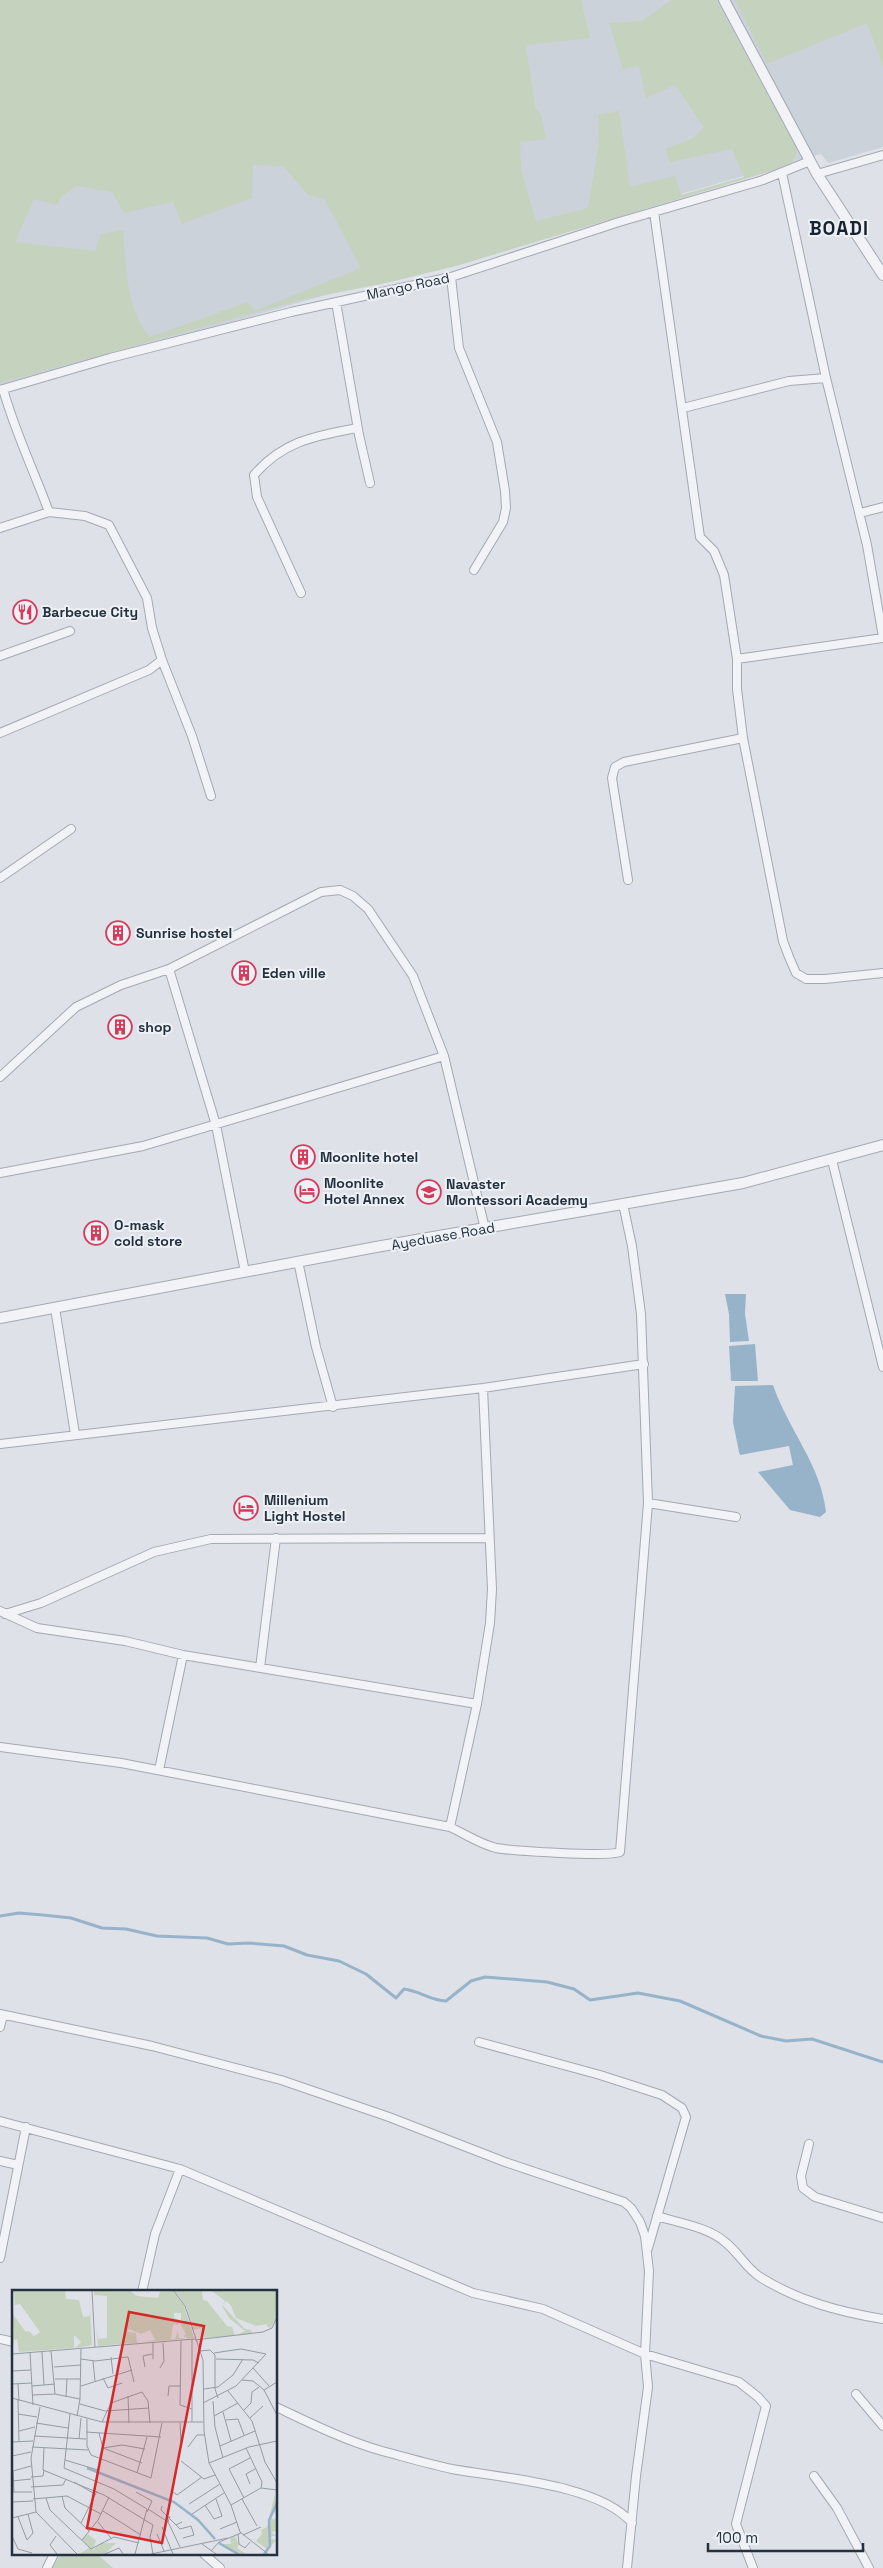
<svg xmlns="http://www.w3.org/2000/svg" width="883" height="2568" viewBox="0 0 883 2568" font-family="'Space Grotesk',sans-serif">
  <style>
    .built { fill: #ccd2da }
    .green { fill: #c5d2be; fill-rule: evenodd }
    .water { fill: #97b3ca }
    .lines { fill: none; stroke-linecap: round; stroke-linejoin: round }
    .stream { stroke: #97b3ca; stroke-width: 3 }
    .minor-casing { stroke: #a3a9b2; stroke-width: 10 }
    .tertiary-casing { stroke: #a3a9b2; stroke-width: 12 }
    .minor { stroke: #f1f3f6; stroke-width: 8 }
    .tertiary { stroke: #f1f3f6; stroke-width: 10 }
    .labels { text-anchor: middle; stroke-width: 4; stroke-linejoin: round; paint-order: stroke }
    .street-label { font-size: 14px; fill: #263140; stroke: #edf1f6 }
    .poi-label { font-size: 14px; font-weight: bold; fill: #263140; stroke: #edf1f6; text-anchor: start }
    .district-label { font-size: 19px; font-weight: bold; letter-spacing: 1px; fill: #192230; stroke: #edf1f6 }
    .inset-river { fill: none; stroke: #97b3ca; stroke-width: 2.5 }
    .inset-road { fill: none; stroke: #949ba5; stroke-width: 1 }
    .view { fill: #d62828; fill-opacity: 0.15; stroke: #d62828; stroke-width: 2.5 }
    .inset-edge { fill: none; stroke: #263140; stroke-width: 2.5 }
  </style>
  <rect width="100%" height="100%" fill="#dee2e8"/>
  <!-- built -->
  <path class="built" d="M 0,0 L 883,0 L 883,147 L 828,163 L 821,154 L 0,388 Z"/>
  <!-- green -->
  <path class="green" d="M 0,0 L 581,0 L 590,38 L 526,45 L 535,107 L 541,114 L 546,139 L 520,142 L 521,169 L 536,221 L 588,208 L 599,143 L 598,115 L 619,111 L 630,187 L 675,176 L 681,195 L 744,177 L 732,149 L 670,162 L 665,149 L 691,139 L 704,128 L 675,85 L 646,98 L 639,66 L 623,69 L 609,23 L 642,21 L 671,0 L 716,0 L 797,148 C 797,157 794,163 785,167 L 456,266 L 386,283 L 305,299 L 0,383 ZM 253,165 L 283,166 L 308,195 L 325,200 L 361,268 L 254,311 L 248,302 L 150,337 C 126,311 126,264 123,230 L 101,234 L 95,251 L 15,242 L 34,199 L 57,205 L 62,196 L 77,186 L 112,192 L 124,213 L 173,202 L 182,224 L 252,198 Z
    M 735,0 L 883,0 L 883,66 L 867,23 L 767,64 Z
    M 61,2554 L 97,2554 L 113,2568 L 52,2568 Z"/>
  <!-- water -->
  <path class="water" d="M 725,1294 L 746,1294 L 745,1314 L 749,1341 L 730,1342 L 729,1314 Z
    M 755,1344 L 758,1381 L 731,1381 L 729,1346 Z
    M 773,1385 C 788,1429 821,1465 826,1512 L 820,1517 L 790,1510 L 758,1472 L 793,1465 L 789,1446 L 740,1455 L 739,1452 L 733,1422 L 735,1386 Z"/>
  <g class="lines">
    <!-- stream -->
    <path class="stream" d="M 0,1916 L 19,1913 L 43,1915 L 71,1918 L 102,1928 L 126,1929 L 157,1936 L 207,1938 L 228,1944 L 249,1943 L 284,1946 L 307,1955 L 339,1961 L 366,1974 L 396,1998 L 404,1989 C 420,1991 429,2000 446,2001 L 471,1981 L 485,1977 L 547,1982 L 574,1989 L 590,2000 L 638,1993 L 680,2001 L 761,2036 L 786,2041 L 812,2039 L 883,2062"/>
    <!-- minor casing -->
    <g class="minor-casing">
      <path id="minor" d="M 782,173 L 826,378 L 867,545 L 883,637
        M 817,174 L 883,155
        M 654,212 L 700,537 L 714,551 L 724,575 L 737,659 L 737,689 L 743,738 L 783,941 L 789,957 L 796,973 L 806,979 L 825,979 L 883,973
        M 451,277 L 459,348 L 497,442 L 505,491 L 506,508 L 503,522 L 474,570
        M 336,302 L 359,435 L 370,483
        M 3,389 C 15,432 34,471 49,512
        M 0,390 L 110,358 L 291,312 L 451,277 L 619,222 L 763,180 L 810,161
        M 683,408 L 789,381 L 826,378
        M 860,513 L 883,507
        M 0,528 L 49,512 L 85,516 L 109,525 L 147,598 L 152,628 L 162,660 L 192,736 L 211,796
        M 301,593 L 257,497 L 254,475 C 283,441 315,436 357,428
        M 0,656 L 70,631
        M 737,659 L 883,638
        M 0,733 L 149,670 L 162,660
        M 0,878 L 71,829
        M 628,880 L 612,778 L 615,767 L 624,762 L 743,738
        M 169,969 L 216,1125 L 245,1272
        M 0,1077 L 76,1007 L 121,985 L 169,969 L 321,892 L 340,890 L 353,896 L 368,909 L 413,976 L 444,1056 L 485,1229
        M 832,1160 L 883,1367
        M 0,1173 L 143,1146 L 444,1056
        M 298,1261 L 316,1347 L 333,1407
        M 55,1308 L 75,1434
        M 0,1444 L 483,1388 L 644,1364
        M 648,1503 L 736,1517
        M 0,1611 L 37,1628 L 125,1641 L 183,1655 L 477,1704
        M 5,1614 L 41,1603 L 154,1552 L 211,1539 L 489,1538
        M 260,1668 L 276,1538
        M 0,1747 L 121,1763 L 450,1827 C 465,1834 480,1844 496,1848 C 513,1851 608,1857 620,1852 L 648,1503 L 641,1314 L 632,1246 L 623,1204
        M 159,1770 L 183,1655
        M 450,1827 L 477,1704 L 490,1623 L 492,1589 L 483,1388
        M 0,2014 L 152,2046 L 281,2080 L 389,2117 L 505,2162 L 624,2202 L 631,2208 L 640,2222 L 645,2236 L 649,2271 L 645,2354 L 648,2387 L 636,2476 L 627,2568
        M 0,2027 L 3,2015
        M 479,2042 L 600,2075 L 662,2095 L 682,2108 L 686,2117 L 648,2248
        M 0,2121 L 180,2169 L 473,2293 L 543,2309 L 645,2354 L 739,2382 L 758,2397 L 766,2406 L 736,2524 L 753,2568
        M 809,2144 L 801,2176 L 803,2188 L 815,2197 L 883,2218
        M 0,2161 L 18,2165
        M 657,2216 C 679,2223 708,2227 725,2242 C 738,2252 747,2269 760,2277 C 798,2301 840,2312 883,2319
        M 0,2258 L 26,2127
        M 142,2292 L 155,2234 L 180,2169
        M 0,2339 L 14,2342
        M 856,2394 L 883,2426
        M 276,2407 C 310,2423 346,2441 382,2451 C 405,2457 429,2464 452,2469 C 501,2478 599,2484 632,2523
        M 814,2476 L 837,2508 L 869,2568
        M 204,2554 L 220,2568
        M 47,2568 L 54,2554"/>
    </g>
    <!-- tertiary casing -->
    <g class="tertiary-casing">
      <path id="tertiary" d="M 724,0 L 817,174 L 883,275
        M 0,1318 L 376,1247 L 743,1183 L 883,1145"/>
    </g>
    <!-- minor -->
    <use href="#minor" class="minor"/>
    <!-- tertiary -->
    <use href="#tertiary" class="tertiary"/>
  </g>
  <!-- icons -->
  <defs>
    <g id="restaurant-ring" transform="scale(1.25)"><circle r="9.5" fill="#edf1f6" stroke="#d43c5c" stroke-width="1.5"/><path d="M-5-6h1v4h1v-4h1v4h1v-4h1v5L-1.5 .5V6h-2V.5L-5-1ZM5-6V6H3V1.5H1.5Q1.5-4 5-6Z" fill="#d43c5c"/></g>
    <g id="building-ring" transform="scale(1.25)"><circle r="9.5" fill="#edf1f6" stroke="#d43c5c" stroke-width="1.5"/><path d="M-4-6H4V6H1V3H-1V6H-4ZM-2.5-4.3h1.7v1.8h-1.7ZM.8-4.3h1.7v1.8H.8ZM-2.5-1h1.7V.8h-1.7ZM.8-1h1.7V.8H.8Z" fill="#d43c5c"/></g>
    <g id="hotel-ring" transform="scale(1.25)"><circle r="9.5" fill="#edf1f6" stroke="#d43c5c" stroke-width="1.5"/><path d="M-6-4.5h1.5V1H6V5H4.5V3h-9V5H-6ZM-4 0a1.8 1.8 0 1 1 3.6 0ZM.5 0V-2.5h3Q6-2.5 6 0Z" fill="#d43c5c"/></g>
    <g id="school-ring" transform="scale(1.25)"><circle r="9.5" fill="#edf1f6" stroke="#d43c5c" stroke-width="1.5"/><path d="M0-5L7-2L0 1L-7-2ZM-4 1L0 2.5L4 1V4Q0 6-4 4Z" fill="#d43c5c"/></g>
  </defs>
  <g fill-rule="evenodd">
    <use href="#restaurant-ring" x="25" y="612"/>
    <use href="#building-ring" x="118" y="933"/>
    <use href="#building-ring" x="244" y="973"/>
    <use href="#building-ring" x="120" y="1027"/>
    <use href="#building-ring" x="303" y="1157"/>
    <use href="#hotel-ring" x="307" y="1191"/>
    <use href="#school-ring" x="429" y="1192"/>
    <use href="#building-ring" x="96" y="1233"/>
    <use href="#hotel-ring" x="246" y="1508"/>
  </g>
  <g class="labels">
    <!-- street labels -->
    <g class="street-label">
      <text transform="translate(408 286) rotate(-12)" y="5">Mango Road</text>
      <text transform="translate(443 1236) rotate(-10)" y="5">Ayeduase Road</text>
    </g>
    <!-- poi labels -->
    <g class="poi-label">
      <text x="42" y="617">Barbecue City</text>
      <text x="136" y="938">Sunrise hostel</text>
      <text x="262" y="978">Eden ville</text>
      <text x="138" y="1032">shop</text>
      <text x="320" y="1162">Moonlite hotel</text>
      <text x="324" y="1188">Moonlite<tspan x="324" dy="16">Hotel Annex</tspan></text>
      <text x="446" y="1189">Navaster<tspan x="446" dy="16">Montessori Academy</tspan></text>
      <text x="114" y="1230">O-mask<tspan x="114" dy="16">cold store</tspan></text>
      <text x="264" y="1505">Millenium<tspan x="264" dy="16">Light Hostel</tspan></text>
    </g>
    <!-- district labels -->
    <g class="district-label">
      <text x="839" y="235">BOADI</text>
    </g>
  </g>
  <!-- overview -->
  <g transform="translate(12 2290)">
    <rect width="265" height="265" fill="#dee2e8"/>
    <path d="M 2,1 L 53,1 L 54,9 L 67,10 L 71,27 L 78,26 L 77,1 L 80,55 L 63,58 L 69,52 L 62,45 L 62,58 L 7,62 L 5,49 L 2,50 L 0,63 L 0,23 L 14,42 L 17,41 L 22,46 L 28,42 L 8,14 L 3,15 ZM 82,1 L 118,1 L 125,6 L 146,8 L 148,1 L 162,1 L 172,16 L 182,48 L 86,56 L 84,38 L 86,49 L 95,48 L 95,6 L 82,5 ZM 162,23 L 169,23 L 169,30 L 174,31 L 168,34 L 174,44 L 171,46 L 177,49 L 167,48 L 166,41 L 163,49 L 159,49 L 161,34 L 166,35 L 168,30 L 162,28 ZM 117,39 L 129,44 L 138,40 L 143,50 L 125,53 L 124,43 L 115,42 ZM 163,1 L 190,1 L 191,10 L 195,11 L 215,36 L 220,37 L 223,46 L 233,41 L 217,28 L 209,14 L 233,39 L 239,40 L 240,43 L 231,45 L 247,43 L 257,38 L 254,34 L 244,36 L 224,28 L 219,16 L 215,11 L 211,14 L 213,11 L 200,1 L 265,1 L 265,27 L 259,37 L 248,43 L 221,46 L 192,48 L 190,38 L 181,40 L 174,16 ZM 263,204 L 265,226 L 262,222 L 259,226 L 261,230 L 265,227 L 265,241 L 259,242 L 264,246 L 260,246 L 259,249 L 265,250 L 255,259 L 244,251 L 250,244 L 249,240 L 255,237 ZM 76,244 L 84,251 L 80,261 L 89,253 L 104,253 L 93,264 L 67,264 L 77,258 L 70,249 ZM 223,246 L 227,255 L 225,258 L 234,264 L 224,264 L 206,254 L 219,254 L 218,248 Z" fill="#c5d2be" fill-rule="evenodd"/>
    <path class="inset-river" d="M 75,178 L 162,212 L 186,230 L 203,249M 207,253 L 226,264M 252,264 L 258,256 L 257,230 L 265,213"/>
    <path class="inset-road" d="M 80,1 L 83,57M 162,1 L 173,16 L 191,70 L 192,141 L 197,173 L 219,215 L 228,242 L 256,264M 183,50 L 251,42 L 260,38 L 265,27M 169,51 L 168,115 L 180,119M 39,61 L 43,104M 188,61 L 198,60 L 203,65 L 203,99 L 206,108M 18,62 L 21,115M 30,62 L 32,95M 0,64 L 183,49M 99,67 L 101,84M 69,69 L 83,71 L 116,67 L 122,92M 141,69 L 141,53M 204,69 L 241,70 L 247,73M 81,71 L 83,91M 42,77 L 69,75M 133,77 L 131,66 L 140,64M 148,78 L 152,71 L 151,53M 241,78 L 257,96M 0,81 L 19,80M 91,88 L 96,98 L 110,93M 43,89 L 69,89M 230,90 L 241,91 L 252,100M 265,92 L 252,100 L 265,125M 0,94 L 20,93M 6,94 L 7,111M 20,96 L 43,94M 69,96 L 120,80M 192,99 L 206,97 L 221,85 L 231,69M 216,101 L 240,131 L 253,172 L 265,193M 20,105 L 43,104 L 68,109M 116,106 L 117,133M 156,106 L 157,96 L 168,96M 54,107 L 55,89M 0,108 L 90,132 L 191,132M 6,110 L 7,151M 201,111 L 203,137 L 211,168M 191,113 L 224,96 L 254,64 L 229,59 L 202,63M 68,114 L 93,121 L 137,118M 28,117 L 19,168 L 24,222 L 65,264M 232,120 L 239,113 L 240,102 L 247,97M 211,122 L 219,151M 6,124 L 25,127M 58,124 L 52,178 L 102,199 L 135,219 L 123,264M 65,126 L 68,109 L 69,59M 202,126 L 226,113M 238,128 L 251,116M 75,129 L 75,156 L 79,165 L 139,188 L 150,133M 214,130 L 226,129 L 232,145M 90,132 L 99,113 L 130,102 L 136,111 L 138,133M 180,132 L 180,49M 24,133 L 56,138M 168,133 L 169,153M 7,141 L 23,137M 74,142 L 149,147M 87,143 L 91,158 L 130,173M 22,146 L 74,149M 67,149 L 69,128M 0,152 L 21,151M 208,156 L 243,141M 20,157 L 76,160M 176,157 L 185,145 L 192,145M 32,158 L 31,180 L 92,205 L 141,235 L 138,247 L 141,264M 91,158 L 110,155 L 133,159M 234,158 L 250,192 L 249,198 L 265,200M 0,166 L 19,162M 53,170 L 86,180M 169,171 L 192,189 L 203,185M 197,173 L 237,157 L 265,151M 217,179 L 232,208M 217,179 L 238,168M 1,181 L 2,202M 1,181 L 19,176M 125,183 L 135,147M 19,187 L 31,186 L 32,180M 0,191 L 19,189M 62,192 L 83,204M 238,194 L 234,184 L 243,179M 19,197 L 51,195 L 54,189M 0,202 L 20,202M 124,202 L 140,211 L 135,222M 161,202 L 165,205 L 190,187M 50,206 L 53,218 L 77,241M 34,208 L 38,220 L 79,259 L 102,247 L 127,253M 21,209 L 55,206 L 89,224M 230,209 L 245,236M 0,212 L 21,211M 177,214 L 208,194M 193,215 L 202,229 L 210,226 L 204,209M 219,215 L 249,198M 150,216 L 149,220 L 164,235 L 170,232M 136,219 L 156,232M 91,221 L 129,245M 180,224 L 212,203M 158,226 L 156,232 L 168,257M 6,227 L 15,250 L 21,243 L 16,224M 0,228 L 24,222M 86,232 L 99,248M 69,233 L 85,201M 164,235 L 168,239 L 179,236 L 182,245 L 171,248M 150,237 L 161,264M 208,239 L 225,232M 145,244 L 152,261M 226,244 L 227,254 L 233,258 L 238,252M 231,245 L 249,237M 0,246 L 6,259 L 20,263M 44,246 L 38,255 L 45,264M 70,250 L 86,230 L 97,207M 190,254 L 204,264M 199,261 L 207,252 L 229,243M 93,264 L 107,258 L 111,264M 139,264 L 216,248"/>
    <path class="view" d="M 117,22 L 192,36 L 150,253 L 75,238 Z"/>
    <rect width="265" height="265" class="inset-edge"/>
  </g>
  <!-- scale -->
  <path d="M708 2543v8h155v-8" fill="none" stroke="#263140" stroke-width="2.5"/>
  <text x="716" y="2543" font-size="15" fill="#263140" stroke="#edf1f6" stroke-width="4" paint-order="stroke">100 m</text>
</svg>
